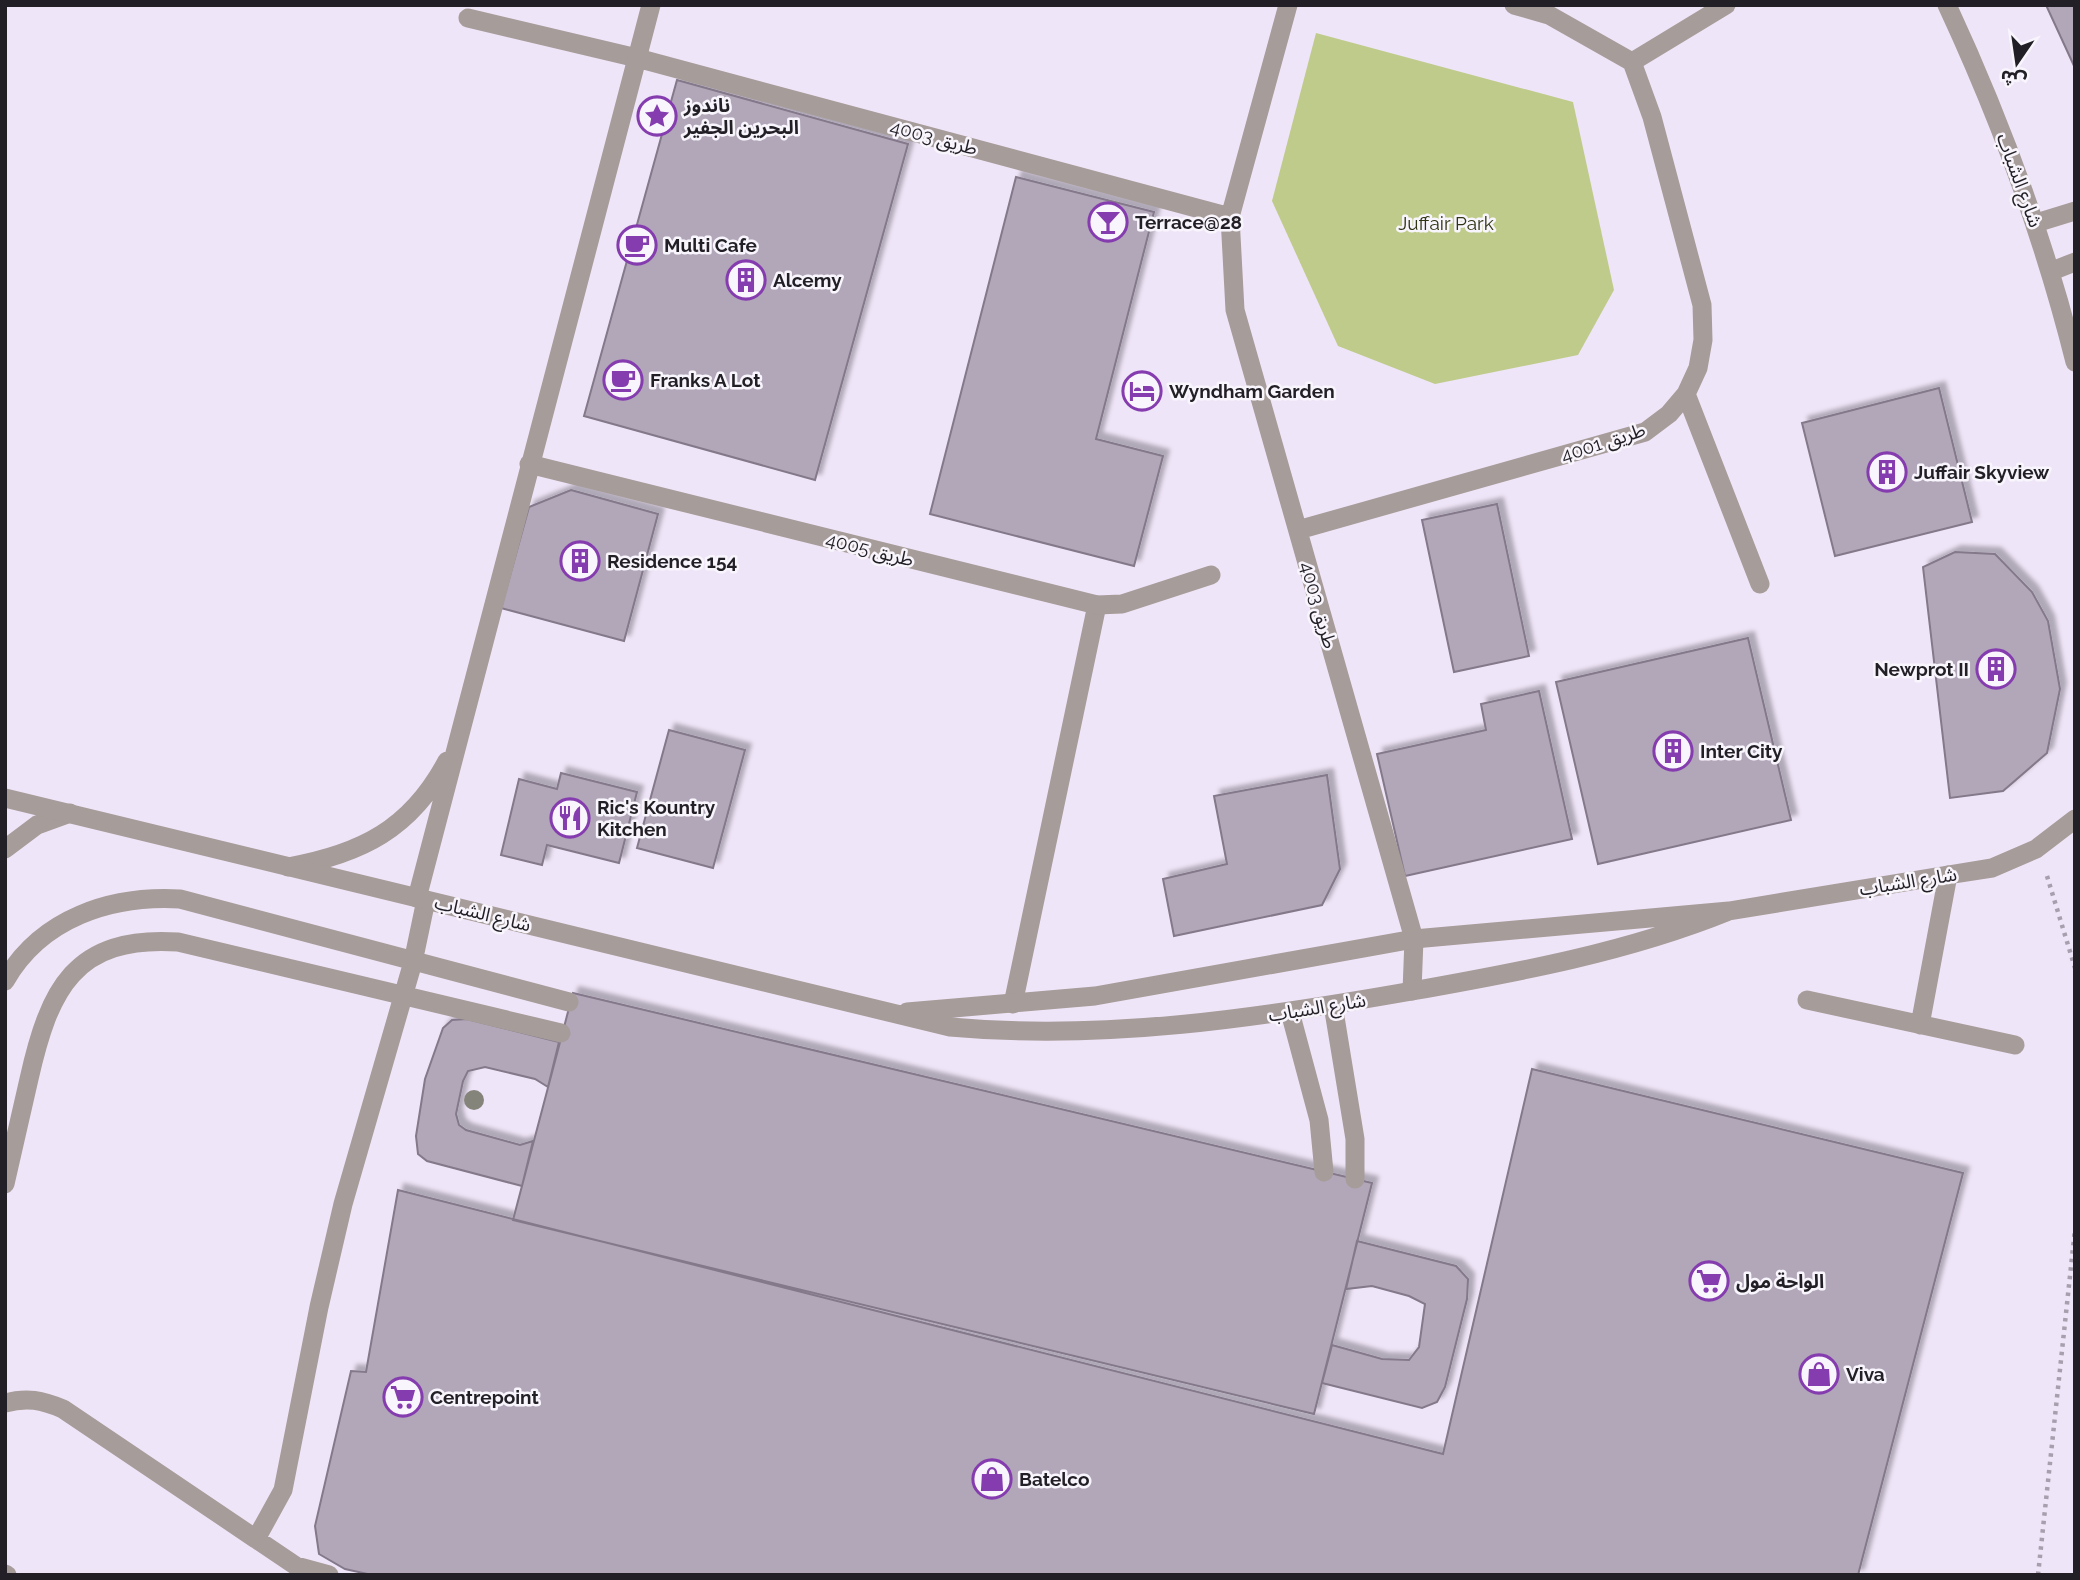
<svg xmlns="http://www.w3.org/2000/svg" width="2080" height="1580" viewBox="0 0 2080 1580" font-family="Raleway,'Noto Sans Arabic',sans-serif">
  <style>
    .green { fill: #bfcb8a }
    .building { fill: #b1a7b9; stroke: #83798a; stroke-width: 2; filter: url(#shadow) }
    .lines { fill: none; stroke-linecap: round; stroke-linejoin: round }
    .path { stroke: #a79fae; stroke-width: 4.5; stroke-dasharray: 3.5 5; stroke-linecap: butt }
    .service { stroke: #a69c99; stroke-width: 19 }
    .minor { stroke: #a69c99; stroke-width: 19 }
    .tertiary { stroke: #a69c99; stroke-width: 19 }
    .tree { fill: #85847a }
    .labels { text-anchor: middle; stroke-width: 5; stroke-linejoin: round; paint-order: stroke }
    .poi-label { font-size: 19px; font-weight: bold; fill: #231f26; stroke: #f9f5fc; text-anchor: start }
    .street-label { font-size: 19px; fill: #231f26; stroke: #f9f5fc }
    .park-label { font-size: 19px; fill: #2f3412; stroke: #f9f5fc }
  </style>
  <defs>
    <filter id="shadow"><feDropShadow dx="6" dy="-6" stdDeviation="2" flood-color="#0004"/></filter>
  </defs>
  <rect width="100%" height="100%" fill="#efe5f8"/>
  <!-- green -->
  <path class="green" d="M 1316,33 L 1573,102 L 1614,290 L 1578,355 L 1435,384 L 1338,346 L 1272,201 Z"/>
  <!-- building -->
  <path class="building" d="M 2046,5 L 2075,5 L 2075,68 Z
    M 677,80 L 908,144 L 815,480 L 584,416 Z
    M 1016,177 L 1154,212 L 1096,439 L 1163,456 L 1134,566 L 930,514 Z
    M 1939,388 L 1972,522 L 1835,556 L 1802,423 Z
    M 571,490 L 658,514 L 624,641 L 501,608 L 529,507 Z
    M 1497,504 L 1529,656 L 1454,672 L 1422,520 Z
    M 1955,552 L 1995,554 L 2032,592 L 2048,621 L 2060,689 L 2047,753 L 2003,791 L 1950,798 L 1923,567 Z
    M 1748,638 L 1791,820 L 1598,864 L 1556,682 Z
    M 1539,691 L 1572,839 L 1405,876 L 1377,754 L 1486,730 L 1481,704 Z
    M 669,730 L 745,750 L 713,868 L 637,848 Z
    M 561,773 L 637,792 L 619,863 L 547,845 L 542,865 L 501,855 L 519,779 L 557,789 Z
    M 1327,775 L 1340,869 L 1322,905 L 1174,936 L 1163,879 L 1227,864 L 1214,796 Z
    M 573,993 L 1372,1183 L 1314,1414 L 513,1220 Z
    M 467,1019 L 559,1042 L 548,1087 L 535,1079 L 485,1067 L 468,1071 L 463,1081 L 456,1114 L 459,1125 L 466,1130 L 520,1145 L 533,1141 L 522,1186 L 427,1161 L 418,1154 L 416,1136 L 425,1079 L 443,1028 L 452,1020 Z
    M 1532,1069 L 1963,1173 L 1858,1575 L 372,1575 L 345,1569 L 319,1554 L 315,1526 L 351,1371 L 366,1372 L 398,1190 L 1443,1454 Z
    M 1357,1241 L 1456,1266 L 1468,1279 L 1467,1299 L 1445,1387 L 1437,1402 L 1422,1408 L 1322,1383 L 1332,1345 L 1382,1359 L 1409,1360 L 1419,1347 L 1425,1304 L 1409,1296 L 1372,1286 L 1346,1289 Z"/>
  <g class="lines">
    <!-- path -->
    <path class="path" d="M 2047,876 L 2075,968
      M 2038,1575 L 2075,1229"/>
    <!-- service -->
    <path class="service" d="M 468,18 L 637,58
      M 5,981 C 41,918 111,895 180,899 L 569,1002
      M 1807,1000 L 2015,1045
      M 1013,1004 L 1097,605
      M 1333,1005 L 1355,1139 L 1355,1179
      M 1290,1012 L 1319,1120 L 1324,1172
      M 1920,1025 L 1948,875
      M 5,1184 C 13,1149 21,1114 29,1079 C 49,990 74,935 178,942 L 561,1033
      M 5,1403 C 27,1397 42,1400 63,1409 L 256,1539 L 283,1490 L 319,1307 L 343,1204 L 413,962 L 426,900
      M 256,1539 L 296,1566 L 329,1575
      M 5,1574 L 7,1575"/>
    <!-- minor -->
    <path class="minor" d="M 1288,5 L 1230,217 L 1235,310 L 1414,939 L 1412,991
      M 637,58 L 1230,217
      M 1632,62 L 1726,5
      M 2036,223 L 2075,211
      M 2052,271 L 2075,262
      M 1686,394 L 1760,584
      M 529,464 L 1097,605 L 1122,604 L 1211,575
      M 1298,530 L 1645,432 L 1669,414 L 1686,394 L 1698,368 L 1703,340 L 1702,305 L 1652,117 L 1632,62 L 1549,15 L 1514,5
      M 5,849 L 37,825 L 70,813
      M 288,867 C 361,854 411,829 447,761
      M 417,898 L 651,5"/>
    <!-- tertiary -->
    <path class="tertiary" d="M 1947,5 C 2001,121 2044,238 2075,362
      M 5,798 L 950,1027 C 1105,1041 1259,1018 1412,991 C 1519,972 1628,952 1729,911
      M 907,1012 L 1095,996 L 1414,939 L 1729,911 L 1948,875 L 1992,868 L 2036,849 L 2075,819"/>
  </g>
  <!-- trees -->
  <circle class="tree" cx="474" cy="1100" r="10"/>
  <!-- icons -->
  <defs>
    <g id="sight-ring" transform="scale(2.0125)"><circle r="9.5" fill="#f9f5fc" stroke="#853cae" stroke-width="1.5"/><path d="M0-6L1.8-2.2L6-1.7L2.9 1.2L3.7 5.4L0 3.3L-3.7 5.4L-2.9 1.2L-6-1.7L-1.8-2.2Z" fill="#853cae"/></g>
    <g id="bar-ring" transform="scale(2.0125)"><circle r="9.5" fill="#f9f5fc" stroke="#853cae" stroke-width="1.5"/><path d="M-6-5H6L.8 .8V4.5H3.5V6h-7V4.5H-.8V.8Z" fill="#853cae"/></g>
    <g id="cafe-ring" transform="scale(2.0125)"><circle r="9.5" fill="#f9f5fc" stroke="#853cae" stroke-width="1.5"/><path d="M-5.5-4.5H6V0H3Q3 3.5 0 3.5H-2.5Q-5.5 3.5-5.5 0ZM3-3.2v2h1.7v-2ZM-6 4.5H4V6H-6Z" fill="#853cae"/></g>
    <g id="building-ring" transform="scale(2.0125)"><circle r="9.5" fill="#f9f5fc" stroke="#853cae" stroke-width="1.5"/><path d="M-4-6H4V6H1V3H-1V6H-4ZM-2.5-4.3h1.7v1.8h-1.7ZM.8-4.3h1.7v1.8H.8ZM-2.5-1h1.7V.8h-1.7ZM.8-1h1.7V.8H.8Z" fill="#853cae"/></g>
    <g id="hotel-ring" transform="scale(2.0125)"><circle r="9.5" fill="#f9f5fc" stroke="#853cae" stroke-width="1.5"/><path d="M-6-4.5h1.5V1H6V5H4.5V3h-9V5H-6ZM-4 0a1.8 1.8 0 1 1 3.6 0ZM.5 0V-2.5h3Q6-2.5 6 0Z" fill="#853cae"/></g>
    <g id="restaurant-ring" transform="scale(2.0125)"><circle r="9.5" fill="#f9f5fc" stroke="#853cae" stroke-width="1.5"/><path d="M-5-6h1v4h1v-4h1v4h1v-4h1v5L-1.5 .5V6h-2V.5L-5-1ZM5-6V6H3V1.5H1.5Q1.5-4 5-6Z" fill="#853cae"/></g>
    <g id="supermarket-ring" transform="scale(2.0125)"><circle r="9.5" fill="#f9f5fc" stroke="#853cae" stroke-width="1.5"/><path d="M-6-5.5h2.5l.6 2H6L4.5 2H-2.5L-4.4-4H-6ZM-1.5 3.2a1.3 1.3 0 1 0 .1 0ZM3 3.2a1.3 1.3 0 1 0 .1 0Z" fill="#853cae"/></g>
    <g id="shop-ring" transform="scale(2.0125)"><circle r="9.5" fill="#f9f5fc" stroke="#853cae" stroke-width="1.5"/><path d="M-5-2.5h2.3a2.7 3.5 0 0 1 5.4 0H5L5.5 6h-11ZM-1.5-2.5h3a1.5 2.3 0 0 0-3 0Z" fill="#853cae"/></g>
  </defs>
  <g fill-rule="evenodd">
    <use href="#sight-ring" x="657" y="116"/>
    <use href="#bar-ring" x="1108" y="222"/>
    <use href="#cafe-ring" x="637" y="245"/>
    <use href="#building-ring" x="746" y="280"/>
    <use href="#cafe-ring" x="623" y="380"/>
    <use href="#hotel-ring" x="1142" y="391"/>
    <use href="#building-ring" x="1887" y="472"/>
    <use href="#building-ring" x="580" y="561"/>
    <use href="#building-ring" x="1996" y="669"/>
    <use href="#building-ring" x="1673" y="751"/>
    <use href="#restaurant-ring" x="570" y="818"/>
    <use href="#supermarket-ring" x="1709" y="1281"/>
    <use href="#shop-ring" x="1819" y="1374"/>
    <use href="#supermarket-ring" x="403" y="1397"/>
    <use href="#shop-ring" x="992" y="1479"/>
  </g>
  <g class="labels">
    <!-- poi labels -->
    <g class="poi-label">
      <text x="684" y="112">ناندوز<tspan x="684" dy="22">البحرين الجفير</tspan></text>
      <text x="1135" y="229">Terrace@28</text>
      <text x="664" y="252">Multi Cafe</text>
      <text x="773" y="287">Alcemy</text>
      <text x="650" y="387">Franks A Lot</text>
      <text x="1169" y="398">Wyndham Garden</text>
      <text x="1914" y="479">Juffair Skyview</text>
      <text x="607" y="568">Residence 154</text>
      <text x="1969" y="676" text-anchor="end">Newprot II</text>
      <text x="1700" y="758">Inter City</text>
      <text x="597" y="814">Ric's Kountry<tspan x="597" dy="22">Kitchen</tspan></text>
      <text x="1736" y="1288">الواحة مول</text>
      <text x="1846" y="1381">Viva</text>
      <text x="430" y="1404">Centrepoint</text>
      <text x="1019" y="1486">Batelco</text>
    </g>
    <!-- street labels -->
    <g class="street-label">
      <text transform="translate(934 137) rotate(15)" y="7">طريق 4003</text>
      <text transform="translate(2020 180) rotate(70)" y="7">شارع الشباب</text>
      <text transform="translate(1603 442) rotate(-18)" y="7">طريق 4001</text>
      <text transform="translate(870 549) rotate(14)" y="7">طريق 4005</text>
      <text transform="translate(1319 605) rotate(74)" y="7">طريق 4003</text>
      <text transform="translate(1908 881) rotate(-9)" y="7">شارع الشباب</text>
      <text transform="translate(483 913) rotate(14)" y="7">شارع الشباب</text>
      <text transform="translate(1317 1007) rotate(-9)" y="7">شارع الشباب</text>
    </g>
    <!-- park labels -->
    <g class="park-label">
      <text x="1446" y="230">Juffair Park</text>
    </g>
  </g>
  <!-- border -->
  <rect width="2080" height="1580" fill="none" stroke="#231f26" stroke-width="14"/>
  <!-- north arrow -->
  <g transform="translate(2017 63) rotate(193)" stroke="#f9f5fc" stroke-width="5" paint-order="stroke">
  <path d="M0-5L12 26L0 18L-12 26Z" fill="#231f26"/>
  <text y="-10" font-size="19" font-weight="bold" text-anchor="middle" fill="#231f26">ش</text>
  </g>
</svg>
